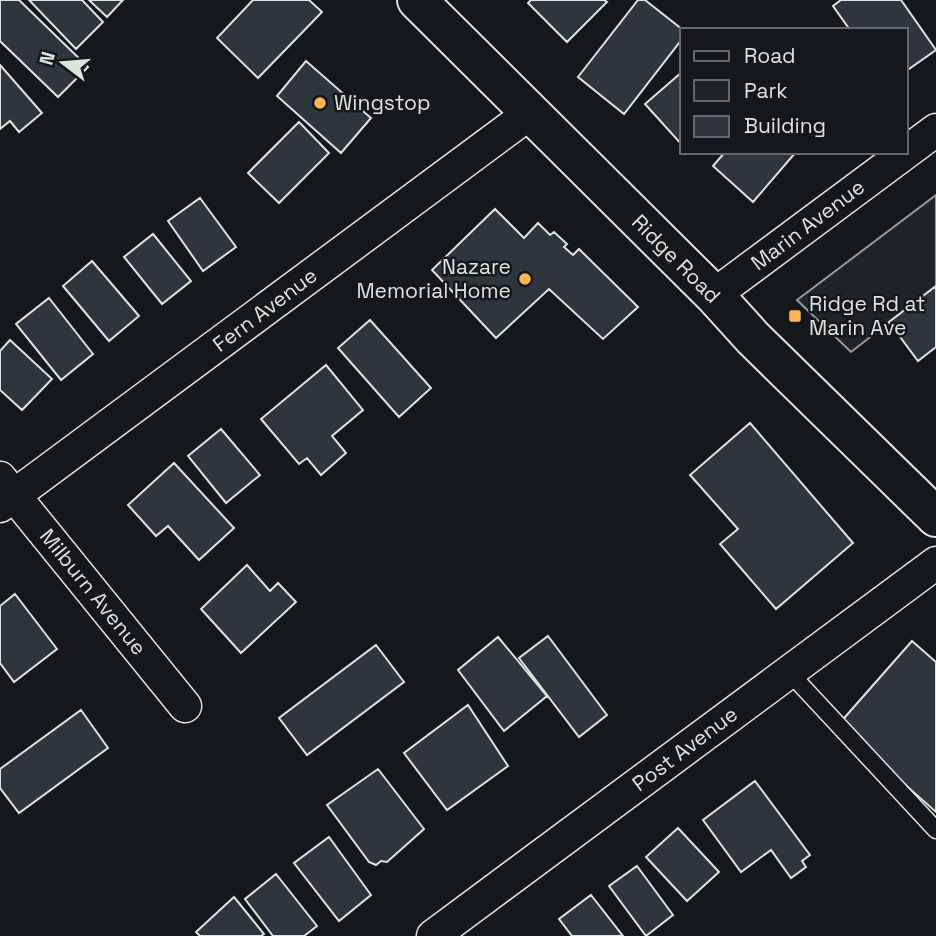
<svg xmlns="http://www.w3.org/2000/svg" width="936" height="936" viewBox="0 0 936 936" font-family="'Space Grotesk',sans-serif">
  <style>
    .green { fill: #202428; stroke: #939e99; stroke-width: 2 }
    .building { fill: #2c363c; stroke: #d8e6dc; stroke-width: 2 }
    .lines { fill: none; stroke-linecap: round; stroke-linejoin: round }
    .service-casing { stroke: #d8e6dc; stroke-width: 19 }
    .minor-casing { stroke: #d8e6dc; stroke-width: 35 }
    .primary-casing { stroke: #d8e6dc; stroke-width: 42 }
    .service { stroke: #14181c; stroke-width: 16 }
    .minor { stroke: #14181c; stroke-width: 32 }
    .primary { stroke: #14181c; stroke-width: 38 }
    .poi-dot { fill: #ffb74d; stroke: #14181c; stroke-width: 2.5 }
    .labels { text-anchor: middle; stroke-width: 5; stroke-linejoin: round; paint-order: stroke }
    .poi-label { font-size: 21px; fill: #d8e6dc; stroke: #14181c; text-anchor: start }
    .street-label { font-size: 21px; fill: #d8e6dc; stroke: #14181c }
  </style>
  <rect width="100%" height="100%" fill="#14181c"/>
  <!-- green -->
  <path class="green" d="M 936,195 L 936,286 L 851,352 L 797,300 Z"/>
  <!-- building -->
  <path class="building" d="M 0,0 L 19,0 L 88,67 L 58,97 L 0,41 Z
    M 29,0 L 82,0 L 103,22 L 76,49 Z
    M 89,0 L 123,0 L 107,17 Z
    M 253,0 L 309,0 L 322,12 L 258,78 L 217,38 Z
    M 531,0 L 604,0 L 607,2 L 567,42 L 528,3 Z
    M 638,0 L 645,0 L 683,30 L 682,39 L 624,114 L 578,77 Z
    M 841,0 L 901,0 L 936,50 L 906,71 L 906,30 L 850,30 L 833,6 Z
    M 306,61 L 371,118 L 341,153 L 277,96 Z
    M 0,65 L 42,113 L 19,132 L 10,121 L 0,129 Z
    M 682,72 L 682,145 L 645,104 Z
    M 299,122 L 329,153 L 279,203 L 248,173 Z
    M 725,152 L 796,152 L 753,202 L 713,166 Z
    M 200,198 L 236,247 L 203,271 L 168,221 Z
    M 495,209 L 524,238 L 538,223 L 550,235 L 554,232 L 567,244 L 564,247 L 573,255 L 579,249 L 638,307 L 603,339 L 549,289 L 496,338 L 432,270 Z
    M 153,234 L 191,281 L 162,304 L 124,257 Z
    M 92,261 L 139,316 L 109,341 L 63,286 Z
    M 936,286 L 936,347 L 918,361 L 889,322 Z
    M 49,298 L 93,354 L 61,380 L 16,324 Z
    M 370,320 L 431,388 L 399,417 L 338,348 Z
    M 10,340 L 52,379 L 22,410 L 0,390 L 0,351 Z
    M 326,365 L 363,410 L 332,436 L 346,453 L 321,475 L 307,458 L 299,464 L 261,419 Z
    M 750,423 L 853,543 L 776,609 L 720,544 L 738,529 L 690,475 Z
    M 221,429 L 260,475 L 226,503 L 188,456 Z
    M 174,463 L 234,528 L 199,560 L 168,526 L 156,536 L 128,505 Z
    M 247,565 L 270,591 L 278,583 L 296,602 L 241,653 L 201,609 Z
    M 15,594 L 57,649 L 14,682 L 0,663 L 0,606 Z
    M 548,636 L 607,715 L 579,737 L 519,658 Z
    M 498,637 L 547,696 L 504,731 L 458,670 Z
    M 912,641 L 936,662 L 936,812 L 838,725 Z
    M 376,645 L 404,682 L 307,755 L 279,718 Z
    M 468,705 L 508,766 L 447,810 L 404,753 Z
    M 81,710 L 108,748 L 19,813 L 0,788 L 0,769 Z
    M 378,769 L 424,829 L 387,862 L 381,861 L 376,865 L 369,862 L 327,805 Z
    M 755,781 L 810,855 L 802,861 L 806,867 L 791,878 L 771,850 L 741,872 L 703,820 Z
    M 678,828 L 719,872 L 687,901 L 646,857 Z
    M 329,837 L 371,895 L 339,921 L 294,863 Z
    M 637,866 L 673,915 L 646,936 L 609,886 Z
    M 276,874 L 317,926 L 304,936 L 273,936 L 245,899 Z
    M 591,895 L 623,936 L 572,936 L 559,919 Z
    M 234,897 L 264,934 L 261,936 L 200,936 L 196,932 Z"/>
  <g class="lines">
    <!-- service casing -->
    <g class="service-casing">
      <path id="service" d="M 789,672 L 936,830"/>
    </g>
    <!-- minor casing -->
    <g class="minor-casing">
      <path id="minor" d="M 714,295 L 936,130
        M 0,478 L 185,706
        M 0,506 L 530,113
        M 433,936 L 936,563"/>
    </g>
    <!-- primary casing -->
    <g class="primary-casing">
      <path id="primary" d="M 417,0 L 714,295 L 753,338 L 936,517"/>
    </g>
    <!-- service -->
    <use href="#service" class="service"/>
    <!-- minor -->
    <use href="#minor" class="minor"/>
    <!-- primary -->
    <use href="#primary" class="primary"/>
  </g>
  <!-- markers -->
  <g class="poi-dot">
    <circle cx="320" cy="103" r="7"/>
    <circle cx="525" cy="279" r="7"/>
    <rect x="788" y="309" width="14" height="14" rx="3.5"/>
  </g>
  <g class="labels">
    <!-- poi labels -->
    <g class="poi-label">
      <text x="334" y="110">Wingstop</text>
      <text x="511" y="274" text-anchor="end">Nazare<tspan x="511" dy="24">Memorial Home</tspan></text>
      <text x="809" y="311">Ridge Rd at<tspan x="809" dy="24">Marin Ave</tspan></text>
    </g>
    <!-- street labels -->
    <g class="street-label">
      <text transform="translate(808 225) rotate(-37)" y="7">Marin Avenue</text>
      <text transform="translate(676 259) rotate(45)" y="7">Ridge Road</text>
      <text transform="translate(265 310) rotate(-37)" y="7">Fern Avenue</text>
      <text transform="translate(93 592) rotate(51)" y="7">Milburn Avenue</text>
      <text transform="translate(685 749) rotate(-37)" y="7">Post Avenue</text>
    </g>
  </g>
  <!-- legend -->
  <rect x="680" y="28" width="228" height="126" fill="#14181c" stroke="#626a69" stroke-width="2"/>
  <rect x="694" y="51" width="35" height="10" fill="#14181c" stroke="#626a69" stroke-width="2"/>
  <text x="744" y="63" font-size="21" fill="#d8e6dc">Road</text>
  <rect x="694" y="80" width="35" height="21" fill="#202428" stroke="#626a69" stroke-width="2"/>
  <text x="744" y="98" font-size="21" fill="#d8e6dc">Park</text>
  <rect x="694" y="116" width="35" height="21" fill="#2c363c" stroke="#626a69" stroke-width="2"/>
  <text x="744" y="133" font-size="21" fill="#d8e6dc">Building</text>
  <!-- north arrow -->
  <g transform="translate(63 63) rotate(286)" stroke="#14181c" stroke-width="5" paint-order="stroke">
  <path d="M0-5L12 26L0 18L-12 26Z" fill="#d8e6dc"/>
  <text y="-10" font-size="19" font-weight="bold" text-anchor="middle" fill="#d8e6dc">N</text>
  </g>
</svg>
